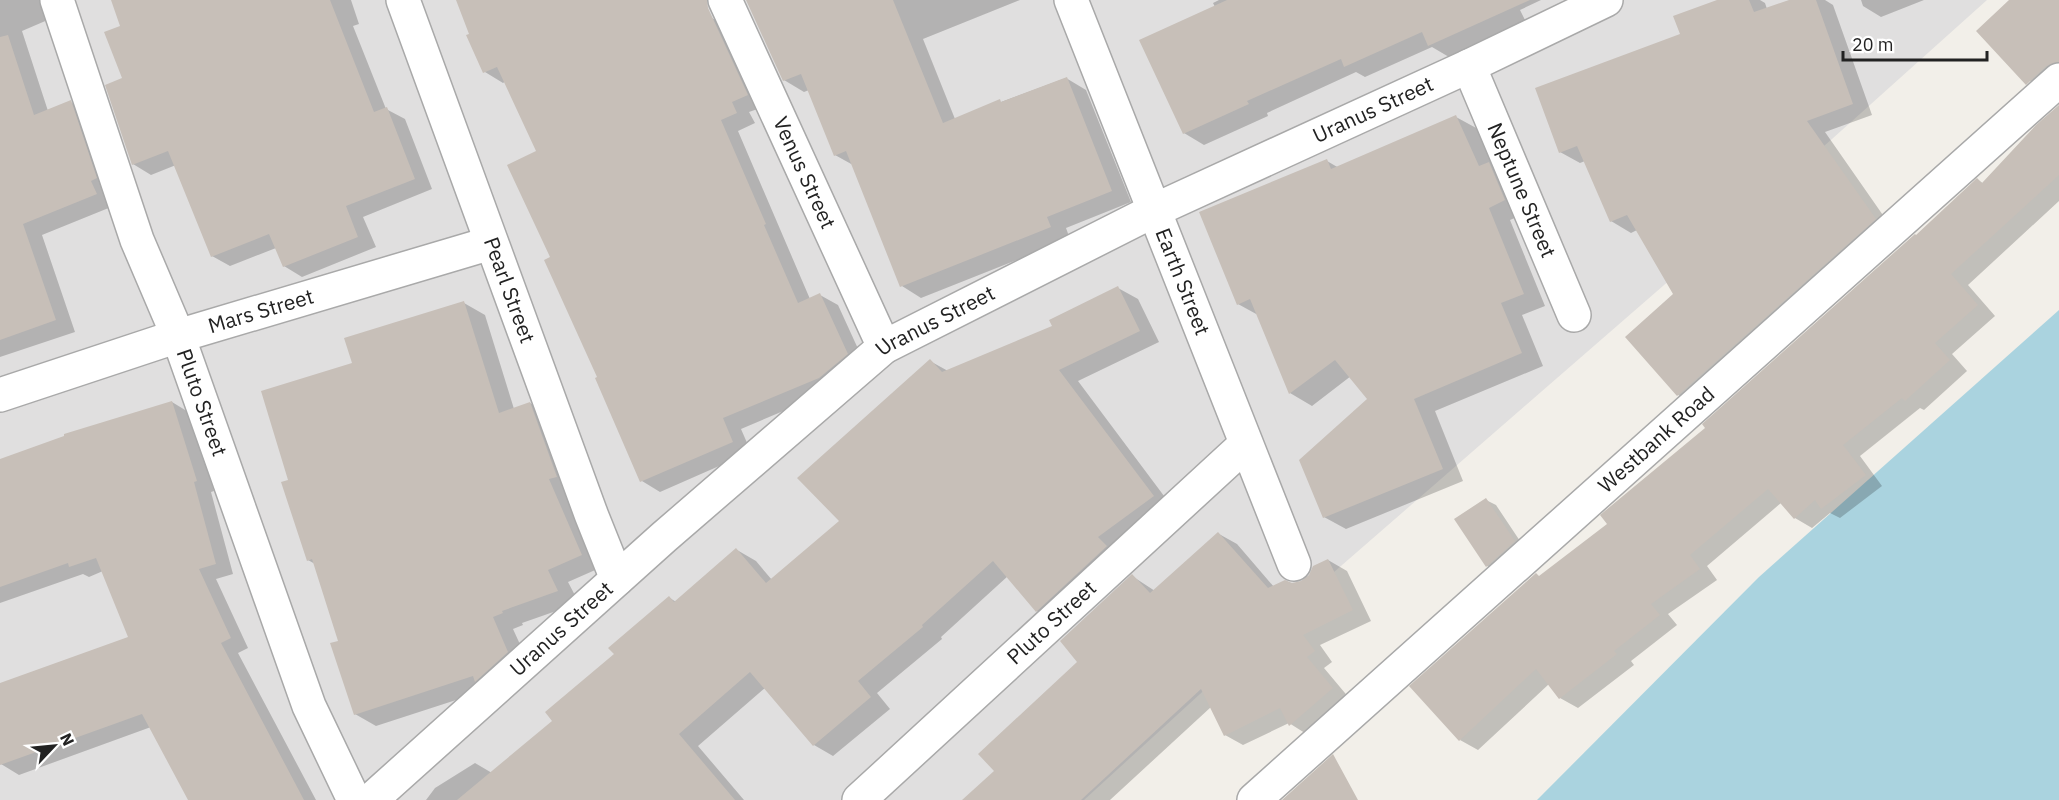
<svg xmlns="http://www.w3.org/2000/svg" width="2059" height="800" viewBox="0 0 2059 800" font-family="'IBM Plex Sans',sans-serif">
  <style>
    .residential { fill: #e0dfdf }
    .water { fill: #aad3df }
    .shadow { fill: #0003 }
    .building { fill: #c7bfb8 }
    .lines { fill: none; stroke-linecap: round; stroke-linejoin: round }
    .minor-casing { stroke: #a9a9a9; stroke-width: 36 }
    .tertiary-casing { stroke: #a9a9a9; stroke-width: 36 }
    .minor { stroke: #fff; stroke-width: 33 }
    .tertiary { stroke: #fff; stroke-width: 33 }
    .labels { text-anchor: middle; stroke-width: 5; stroke-linejoin: round; paint-order: stroke }
    .street-label { font-size: 21px; fill: #222; stroke: #fff }
  </style>
  <rect width="100%" height="100%" fill="#f2efe9"/>
  <!-- residential -->
  <path class="residential" d="M 0,0 L 1987,0 L 1832,139 L 1326,579 L 1084,800 L 0,800 Z"/>
  <!-- water -->
  <path class="water" d="M 2059,310 L 2059,800 L 1537,800 L 1759,577 Z"/>
  <!-- shadow -->
  <path class="shadow" d="M 0,0 L 42,0 L 50,19 L 22,31 L 48,111 L 70,102 L 90,113 L 116,205 L 42,235 L 75,332 L 0,357 Z
    M 113,0 L 351,0 L 359,24 L 353,26 L 386,109 L 405,119 L 432,189 L 363,217 L 376,247 L 302,277 L 284,266 L 276,248 L 230,266 L 212,256 L 176,165 L 151,175 L 133,164 L 124,79 L 122,26 Z
    M 458,0 L 698,0 L 712,18 L 730,29 L 766,106 L 749,112 L 755,123 L 738,131 L 810,299 L 820,295 L 838,305 L 865,364 L 838,388 L 741,429 L 751,452 L 660,492 L 642,481 L 597,379 L 599,378 L 538,152 L 506,81 L 503,83 L 485,72 Z
    M 758,0 L 1020,0 L 923,39 L 955,119 L 1066,78 L 1086,90 L 1131,202 L 1066,228 L 1070,239 L 921,298 L 902,286 L 853,165 L 835,155 L 809,90 L 804,92 L 784,80 Z
    M 1219,0 L 1541,0 L 1520,10 L 1526,22 L 1449,57 L 1432,47 L 1365,77 L 1356,72 L 1267,113 L 1268,116 L 1204,145 L 1184,133 L 1215,7 L 1213,3 Z
    M 1721,0 L 1760,0 L 1765,3 L 1767,9 L 1794,0 L 1825,0 L 1833,5 L 1872,115 L 1825,132 L 1894,231 L 1698,406 L 1678,395 L 1627,337 L 1675,295 L 1637,230 L 1631,233 L 1611,221 L 1585,161 L 1580,163 L 1560,152 Z
    M 1861,0 L 1924,0 L 1881,17 L 1863,6 Z
    M 2016,0 L 2059,0 L 2059,66 L 2037,85 L 2019,75 Z
    M 2059,113 L 2059,201 L 1968,285 L 1995,316 L 1952,354 L 1967,371 L 1924,410 L 1920,408 L 1860,456 L 1882,486 L 1840,518 L 1830,513 L 1812,528 L 1795,518 L 1781,503 L 1707,566 L 1717,580 L 1668,614 L 1677,625 L 1631,661 L 1634,665 L 1578,708 L 1560,698 L 1549,684 L 1478,750 L 1460,740 L 1536,575 L 1540,577 L 1609,524 L 1707,428 L 1978,180 L 1984,184 Z
    M 1456,117 L 1478,129 L 1526,213 L 1510,220 L 1545,306 L 1522,315 L 1543,366 L 1435,411 L 1463,481 L 1346,529 L 1324,517 L 1369,399 L 1351,376 L 1312,406 L 1290,393 L 1258,315 L 1238,304 L 1327,161 L 1339,168 Z
    M 1118,288 L 1138,299 L 1159,342 L 1078,381 L 1173,508 L 1057,622 L 1037,611 L 1008,576 L 941,637 L 942,639 L 877,693 L 890,709 L 833,756 L 814,745 L 765,688 L 698,746 L 744,800 L 426,800 L 435,788 L 475,763 L 492,773 L 554,721 L 670,598 L 676,602 L 737,550 L 756,561 L 772,580 L 841,521 L 930,361 L 948,371 L 1054,326 Z
    M 464,303 L 485,315 L 514,409 L 530,403 L 551,415 L 602,567 L 568,582 L 579,603 L 522,623 L 523,625 L 513,629 L 529,664 L 490,689 L 376,726 L 355,714 L 340,642 L 315,564 L 308,560 L 290,481 L 353,364 Z
    M 172,402 L 190,413 L 214,491 L 211,492 L 233,574 L 216,579 L 248,648 L 238,653 L 316,800 L 189,800 L 151,727 L 19,775 L 1,764 L 0,761 L 0,685 L 130,637 L 103,571 L 89,577 L 83,574 L 0,603 L 0,460 Z
    M 1486,500 L 1496,505 L 1524,547 L 1496,571 L 1487,566 L 1456,519 Z
    M 1219,534 L 1237,544 L 1274,587 L 1302,583 L 1328,560 L 1347,571 L 1371,621 L 1320,645 L 1332,662 L 1324,668 L 1350,699 L 1308,735 L 1289,723 L 1243,745 L 1225,735 L 1211,707 L 1110,800 L 964,800 L 996,772 L 1079,663 L 1132,576 L 1155,591 Z"/>
  <!-- building -->
  <path class="building" d="M 111,0 L 330,0 L 374,112 L 387,107 L 415,179 L 346,206 L 358,237 L 283,267 L 269,234 L 211,257 L 168,151 L 132,165 L 105,85 L 122,78 L 104,32 L 120,26 Z
    M 456,0 L 707,0 L 708,8 L 748,95 L 732,102 L 737,113 L 721,120 L 766,224 L 764,225 L 798,303 L 820,293 L 848,354 L 819,378 L 723,418 L 733,442 L 640,482 L 595,378 L 597,377 L 544,260 L 550,257 L 507,165 L 536,151 L 497,67 L 483,73 L 466,35 L 469,34 Z
    M 746,0 L 893,0 L 943,123 L 1000,99 L 1001,102 L 1067,77 L 1112,191 L 1047,217 L 1051,227 L 900,287 L 846,151 L 834,156 L 801,74 L 783,81 Z
    M 1227,0 L 1530,0 L 1428,46 L 1422,32 L 1344,67 L 1341,59 L 1247,101 L 1249,104 L 1183,134 L 1139,40 Z
    M 1717,0 L 1749,0 L 1754,12 L 1789,0 L 1816,0 L 1853,104 L 1807,121 L 1876,219 L 1677,396 L 1625,337 L 1673,294 L 1627,215 L 1610,222 L 1577,146 L 1559,153 L 1535,88 L 1680,34 L 1673,16 Z
    M 2009,0 L 2059,0 L 2059,62 L 2046,66 L 2026,85 L 1976,31 Z
    M 8,35 L 34,115 L 71,100 L 97,178 L 91,181 L 97,194 L 23,224 L 56,320 L 0,340 L 0,37 Z
    M 2059,105 L 2059,175 L 1951,274 L 1978,305 L 1935,343 L 1950,360 L 1905,401 L 1902,398 L 1843,445 L 1866,475 L 1821,509 L 1815,500 L 1794,519 L 1768,489 L 1690,555 L 1700,569 L 1651,604 L 1660,615 L 1614,651 L 1617,654 L 1559,699 L 1536,669 L 1459,741 L 1409,686 L 1536,573 L 1539,576 L 1607,524 L 1600,515 L 1705,428 L 1702,424 L 1915,234 L 1916,235 L 1977,178 L 1982,183 L 2036,125 Z
    M 1456,115 L 1479,166 L 1489,162 L 1505,200 L 1489,208 L 1524,294 L 1501,303 L 1522,353 L 1414,399 L 1443,469 L 1323,518 L 1299,460 L 1367,399 L 1335,360 L 1289,394 L 1250,299 L 1237,305 L 1199,212 L 1327,159 L 1331,169 Z
    M 1118,286 L 1140,331 L 1059,370 L 1154,496 L 1098,537 L 1107,546 L 1036,612 L 993,561 L 922,625 L 923,627 L 858,681 L 871,697 L 813,746 L 750,672 L 679,734 L 735,800 L 457,800 L 552,721 L 545,712 L 614,654 L 608,648 L 669,596 L 674,602 L 736,548 L 766,583 L 839,521 L 797,478 L 930,359 L 942,372 L 1052,326 L 1049,320 Z
    M 464,301 L 499,413 L 530,402 L 557,477 L 549,479 L 582,555 L 548,570 L 558,591 L 502,611 L 503,613 L 493,617 L 508,652 L 475,682 L 473,676 L 354,715 L 330,643 L 338,641 L 312,559 L 307,561 L 281,482 L 288,480 L 261,391 L 352,363 L 344,338 Z
    M 172,401 L 197,481 L 194,482 L 216,564 L 199,569 L 231,638 L 221,643 L 304,800 L 188,800 L 142,714 L 0,765 L 0,683 L 128,637 L 96,558 L 69,567 L 68,563 L 0,587 L 0,459 L 64,436 L 64,434 Z
    M 1486,498 L 1515,541 L 1486,567 L 1454,519 Z
    M 1218,532 L 1268,588 L 1285,580 L 1292,583 L 1301,581 L 1309,575 L 1313,566 L 1328,559 L 1353,610 L 1303,635 L 1315,651 L 1307,657 L 1333,688 L 1289,726 L 1280,708 L 1224,736 L 1201,689 L 1081,800 L 962,800 L 994,771 L 978,754 L 1077,662 L 1060,641 L 1132,574 L 1150,593 Z
    M 1333,754 L 1358,800 L 1282,800 Z"/>
  <g class="lines">
    <!-- minor casing -->
    <g class="minor-casing">
      <g id="minor">
        <path id="s1" d="M 57,0 L 137,240 L 178,336 L 309,706 L 354,800"/>
        <path id="s2" d="M 403,0 L 591,514 L 617,579"/>
        <path id="s3" d="M 725,0 L 884,347"/>
        <path id="s4" d="M 1071,0 L 1294,564"/>
        <path id="s5" d="M 1469,66 L 1574,315"/>
        <path id="s6" d="M 0,395 L 178,336 L 491,243"/>
        <path id="s7" d="M 371,800 L 664,537 L 884,347 L 1153,211 L 1469,66 L 1606,0"/>
        <path id="s8" d="M 859,800 L 1246,444"/>
      </g>
    </g>
    <!-- tertiary casing -->
    <g class="tertiary-casing">
      <g id="tertiary">
        <path id="s9" d="M 1254,800 L 2059,80"/>
      </g>
    </g>
    <!-- minor -->
    <use href="#minor" class="minor"/>
    <!-- tertiary -->
    <use href="#tertiary" class="tertiary"/>
  </g>
  <g class="labels">
    <!-- street labels -->
    <g class="street-label">
      <text dy="7" stroke="none"><textPath href="#s7" startOffset="1228">Uranus Street</textPath></text>
      <text dy="7" stroke="none"><textPath href="#s3" startOffset="190">Venus Street</textPath></text>
      <text dy="7" stroke="none"><textPath href="#s5" startOffset="135">Neptune Street</textPath></text>
      <text dy="7" stroke="none"><textPath href="#s4" startOffset="303">Earth Street</textPath></text>
      <text dy="7" stroke="none"><textPath href="#s2" startOffset="309">Pearl Street</textPath></text>
      <text dy="7" stroke="none"><textPath href="#s6" startOffset="274">Mars Street</textPath></text>
      <text dy="7" stroke="none"><textPath href="#s7" startOffset="742">Uranus Street</textPath></text>
      <text dy="7" stroke="none"><textPath href="#s1" startOffset="428">Pluto Street</textPath></text>
      <text dy="7" stroke="none"><textPath href="#s9" startOffset="540">Westbank Road</textPath></text>
      <text dy="7" stroke="none"><textPath href="#s8" startOffset="262">Pluto Street</textPath></text>
      <text dy="7" stroke="none"><textPath href="#s7" startOffset="256">Uranus Street</textPath></text>
    </g>
  </g>
  <!-- north arrow -->
  <g transform="translate(54 746) rotate(64)" stroke="#ffffff" stroke-width="4.5" paint-order="stroke">
  <path d="M0-4.5L10 22L0 15L-10 22Z" fill="#222222"/>
  <text y="-9" font-size="16" font-weight="bold" text-anchor="middle" fill="#222222">N</text>
  </g>
  <!-- scale -->
  <path d="M1843 51v9h144v-9" fill="none" stroke="#222222" stroke-width="3"/>
  <text x="1852" y="51" font-size="18" fill="#222222" stroke="#ffffff" stroke-width="4.5" paint-order="stroke">20 m</text>
</svg>
